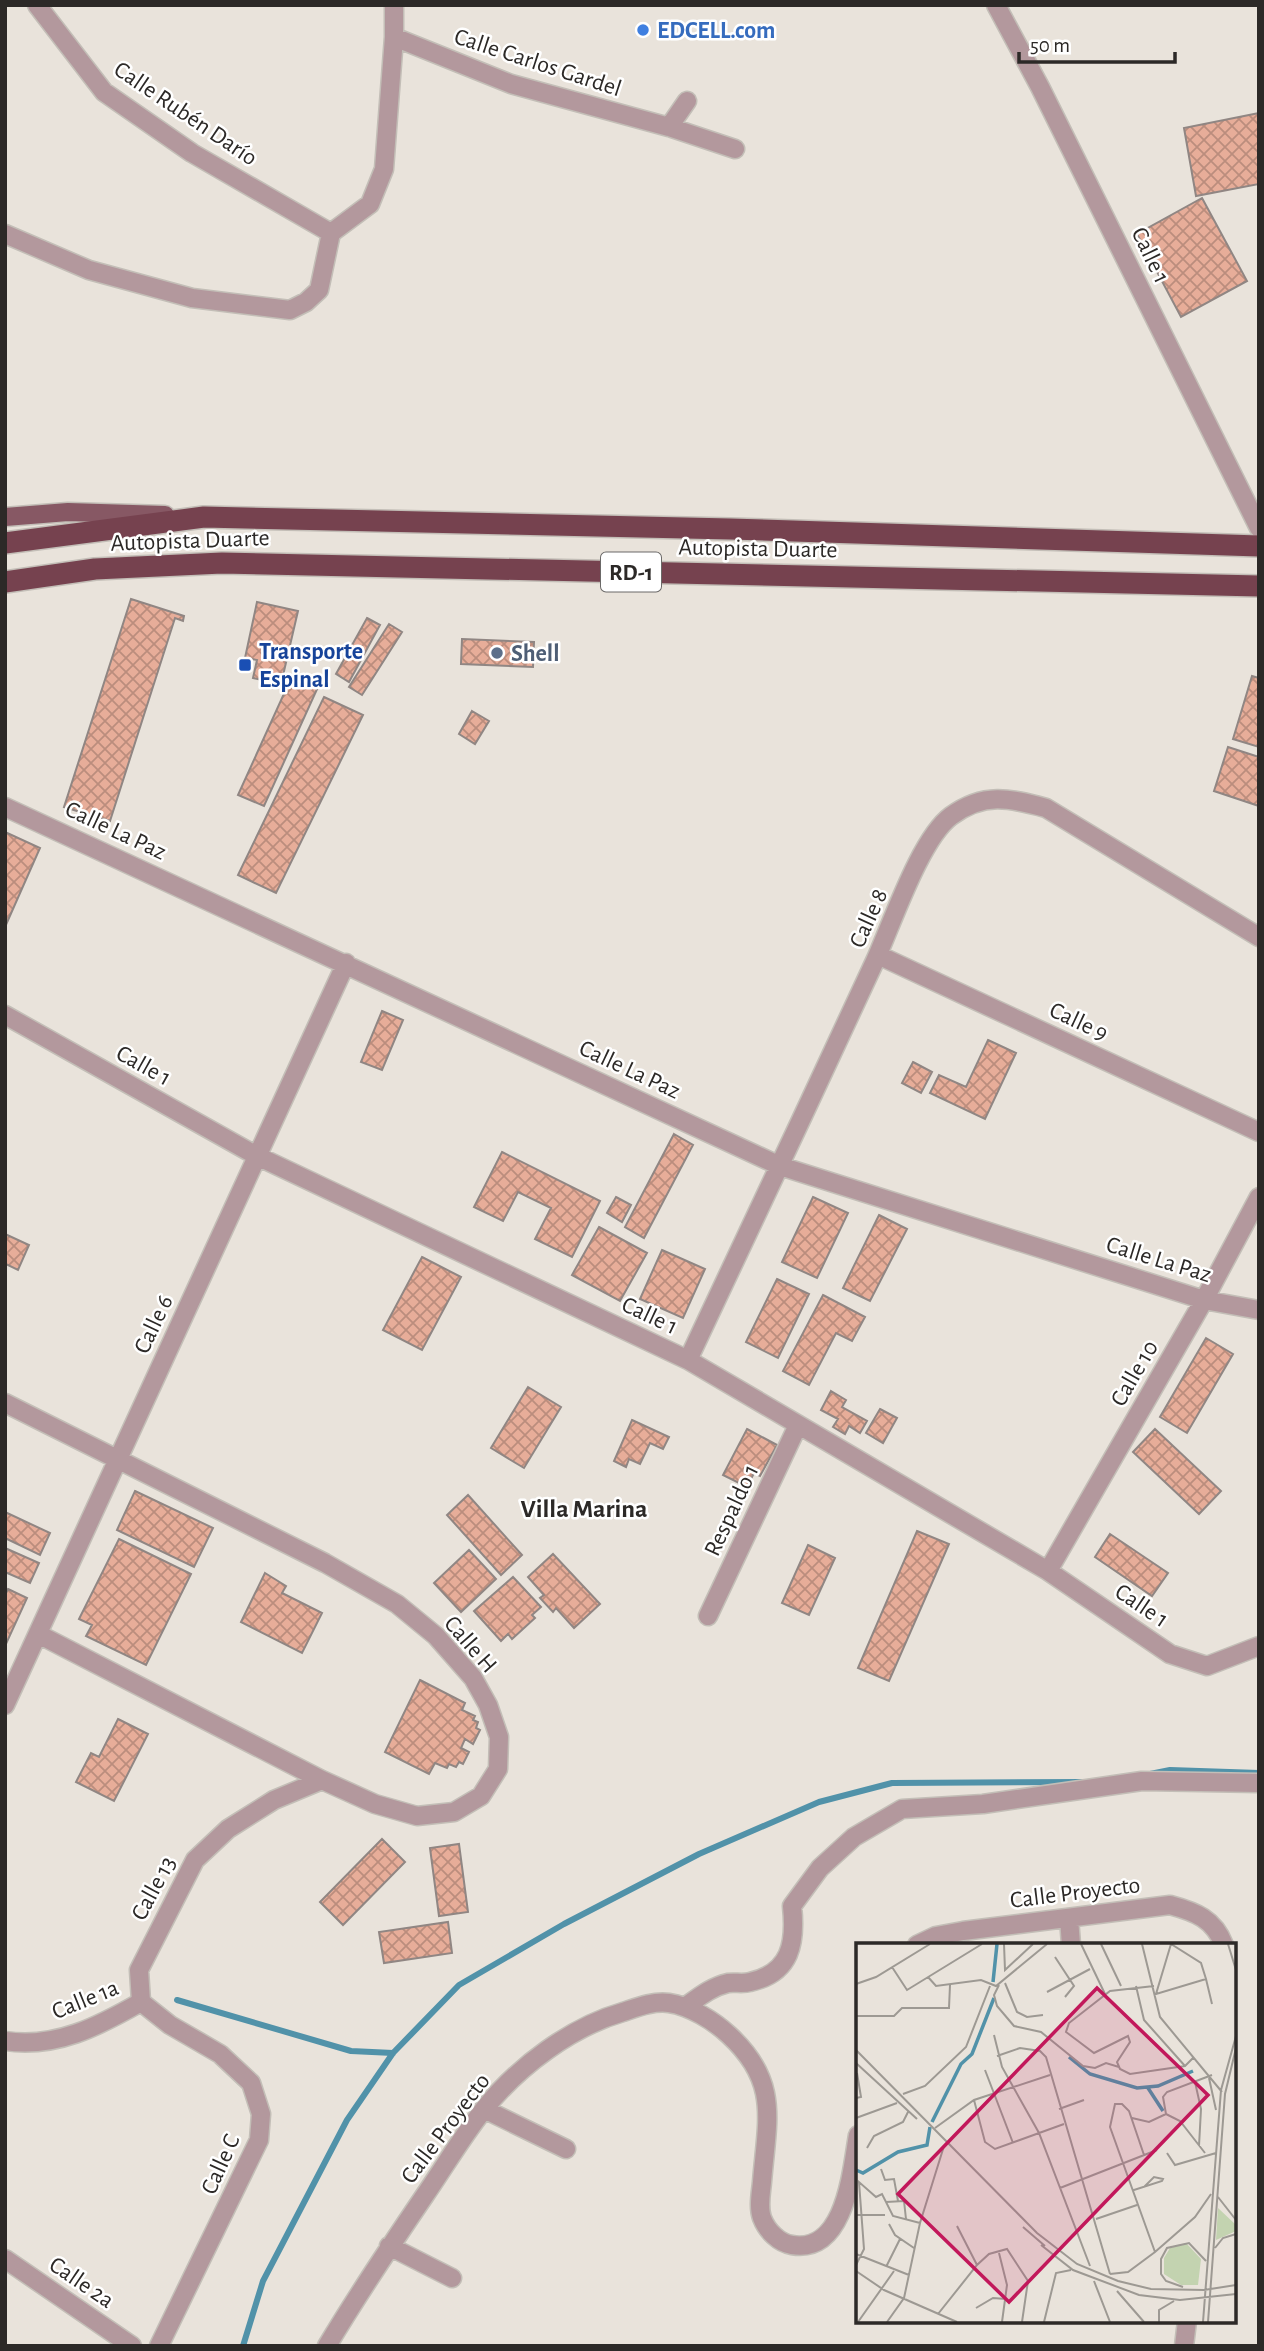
<svg xmlns="http://www.w3.org/2000/svg" width="1264" height="2351" viewBox="0 0 1264 2351" font-family="'Alegreya Sans',sans-serif">
  <style>
    .lines { fill: none; stroke-linecap: round; stroke-linejoin: round }
    .stream { stroke: #5192a9; stroke-width: 6 }
    .building { fill: url(#building-cross-hatch); stroke: #908683; stroke-width: 2 }
    .street-casing { stroke: #c3beb7; stroke-width: 21 }
    .primary-casing { stroke: #c3beb7; stroke-width: 21 }
    .highway-casing { stroke: #c3beb7; stroke-width: 24 }
    .street { stroke: #b3989d; stroke-width: 18 }
    .primary { stroke: #875864; stroke-width: 18 }
    .highway { stroke: #76424f; stroke-width: 21 }
    .shop-dot { fill: #3f7fe0; stroke: #fff; stroke-width: 2.5 }
    .service-dot { fill: #5c6f8a; stroke: #fff; stroke-width: 2.5 }
    .transit-dot { fill: #1a4fb4; stroke: #fff; stroke-width: 2.5 }
    .labels { text-anchor: middle; stroke-width: 5; stroke-linejoin: round; paint-order: stroke }
    .shield { fill: #fff; stroke: #6b6968; stroke-width: 2 }
    .shield-label { font-size: 23px; font-weight: bold; fill: #2c2927 }
    .shop-label { font-size: 24px; font-weight: bold; fill: #366cbe; stroke: #fff; text-anchor: start }
    .street-label { font-size: 24px; fill: #2c2927; stroke: #fff }
    .transit-label { font-size: 24px; font-weight: bold; fill: #164399; stroke: #fff; text-anchor: start }
    .service-label { font-size: 24px; font-weight: bold; fill: #4e5e75; stroke: #fff; text-anchor: start }
    .neighbourhood-label { font-size: 26px; font-weight: bold; fill: #2c2927; stroke: #fff }
    .inset-river { fill: none; stroke: #5192a9; stroke-width: 3.5 }
    .inset-road { fill: none; stroke: #9d9993; stroke-width: 2 }
    .view { fill: #c2185b; fill-opacity: 0.15; stroke: #c2185b; stroke-width: 3.5 }
    .inset-edge { fill: none; stroke: #2c2927; stroke-width: 3.5 }
  </style>
  <defs>
    <pattern id="building-cross-hatch" width="8" height="8" patternUnits="userSpaceOnUse" patternTransform="scale(1.75)"><rect width="8" height="8" fill="#e7ad99"/><path d="M0 0l8 8M0 8l8-8" fill="none" stroke="#bb8d7d"/></pattern>
  </defs>
  <rect width="100%" height="100%" fill="#e9e3db"/>
  <g class="lines">
    <!-- stream -->
    <path class="stream" d="M 1150,1774 L 1170,1770 L 1259,1773
      M 177,2000 L 351,2051 L 393,2053
      M 243,2346 L 263,2281 L 347,2120 L 393,2053 L 459,1985 L 564,1924 L 699,1854 L 819,1802 L 892,1783 L 1084,1782"/>
  </g>
  <!-- building -->
  <path class="building" d="M 1259,113 L 1259,184 L 1196,196 L 1184,128 Z
    M 1202,198 L 1247,281 L 1181,317 L 1137,234 Z
    M 131,599 L 184,616 L 183,621 L 175,618 L 110,821 L 64,807 Z
    M 257,602 L 298,611 L 281,684 L 253,678 L 257,660 L 245,658 Z
    M 367,618 L 380,625 L 349,682 L 336,674 Z
    M 389,624 L 402,632 L 362,695 L 349,687 Z
    M 462,639 L 534,642 L 533,667 L 461,664 Z
    M 292,676 L 318,687 L 264,806 L 238,795 Z
    M 1252,676 L 1259,678 L 1259,747 L 1233,739 Z
    M 324,697 L 363,715 L 276,893 L 238,875 Z
    M 472,711 L 489,721 L 475,744 L 459,734 Z
    M 1228,747 L 1259,757 L 1259,806 L 1214,791 Z
    M 5,832 L 40,848 L 5,927 Z
    M 382,1011 L 403,1020 L 382,1070 L 361,1062 Z
    M 988,1040 L 1016,1053 L 985,1119 L 930,1093 L 939,1075 L 966,1087 Z
    M 913,1062 L 932,1072 L 921,1093 L 902,1083 Z
    M 674,1134 L 693,1145 L 644,1238 L 625,1227 Z
    M 502,1152 L 600,1201 L 572,1257 L 535,1239 L 551,1208 L 518,1192 L 503,1221 L 474,1207 Z
    M 616,1197 L 631,1205 L 622,1222 L 607,1213 Z
    M 813,1197 L 848,1213 L 817,1278 L 782,1262 Z
    M 879,1215 L 907,1229 L 870,1301 L 843,1288 Z
    M 599,1227 L 647,1253 L 620,1301 L 572,1275 Z
    M 5,1234 L 29,1245 L 18,1270 L 6,1264 L 5,1266 Z
    M 662,1250 L 705,1269 L 683,1318 L 640,1299 Z
    M 422,1257 L 461,1277 L 422,1350 L 383,1330 Z
    M 777,1279 L 809,1294 L 778,1358 L 746,1342 Z
    M 823,1295 L 865,1317 L 852,1341 L 836,1333 L 809,1385 L 783,1371 Z
    M 1206,1338 L 1233,1354 L 1187,1433 L 1160,1417 Z
    M 528,1387 L 561,1407 L 524,1468 L 491,1448 Z
    M 831,1391 L 846,1400 L 842,1407 L 867,1421 L 860,1433 L 849,1426 L 845,1434 L 833,1427 L 838,1419 L 821,1410 Z
    M 880,1409 L 897,1418 L 883,1443 L 866,1433 Z
    M 632,1420 L 669,1437 L 663,1449 L 650,1443 L 640,1464 L 629,1459 L 626,1467 L 614,1461 Z
    M 747,1429 L 777,1445 L 760,1476 L 754,1473 L 747,1487 L 723,1475 Z
    M 1155,1429 L 1221,1491 L 1199,1514 L 1133,1452 Z
    M 135,1491 L 213,1528 L 194,1567 L 117,1530 Z
    M 468,1495 L 522,1555 L 501,1575 L 447,1515 Z
    M 5,1512 L 50,1533 L 40,1555 L 5,1538 Z
    M 917,1531 L 949,1544 L 889,1681 L 858,1668 Z
    M 1110,1534 L 1168,1573 L 1152,1596 L 1095,1557 Z
    M 119,1539 L 191,1574 L 146,1665 L 86,1636 L 92,1625 L 79,1619 Z
    M 808,1545 L 835,1558 L 809,1615 L 782,1603 Z
    M 5,1548 L 39,1563 L 30,1583 L 5,1572 Z
    M 469,1550 L 496,1579 L 461,1612 L 434,1583 Z
    M 553,1554 L 600,1604 L 574,1628 L 556,1608 L 553,1612 L 540,1598 L 544,1595 L 528,1577 Z
    M 265,1573 L 286,1586 L 282,1593 L 322,1613 L 302,1653 L 241,1622 Z
    M 513,1577 L 541,1607 L 532,1615 L 535,1618 L 512,1639 L 508,1634 L 501,1641 L 474,1611 Z
    M 8,1589 L 27,1598 L 5,1646 L 5,1595 Z
    M 420,1680 L 465,1703 L 462,1710 L 475,1716 L 473,1720 L 478,1722 L 476,1728 L 480,1730 L 473,1744 L 465,1739 L 461,1748 L 469,1752 L 463,1764 L 459,1762 L 456,1767 L 449,1764 L 447,1768 L 435,1763 L 429,1774 L 385,1752 Z
    M 118,1719 L 148,1734 L 114,1801 L 76,1782 L 91,1753 L 99,1757 Z
    M 382,1839 L 405,1862 L 343,1925 L 320,1902 Z
    M 459,1844 L 468,1912 L 439,1916 L 430,1848 Z
    M 448,1922 L 452,1953 L 384,1963 L 379,1932 Z"/>
  <g class="lines">
    <!-- street casing -->
    <g class="street-casing">
      <path id="street" d="M 37,5 L 104,92 L 192,153 L 331,233
        M 996,5 L 1040,87 L 1259,528
        M 394,37 L 511,84 L 669,127 L 735,149
        M 669,127 L 687,101
        M 331,233 L 370,204 L 384,169 L 394,37 L 394,5
        M 5,234 L 89,270 L 192,298 L 290,310 L 306,302 L 319,290 L 331,233
        M 5,807 L 780,1166 L 1204,1300 L 1259,1310
        M 878,955 L 1259,1132
        M 5,1015 L 257,1156 L 688,1360 L 1048,1571 L 1170,1654 L 1207,1666 L 1259,1646
        M 688,1360 C 751,1228 813,1094 875,961 C 892,924 920,839 951,816 C 984,792 1009,798 1046,808 L 1259,937
        M 5,1403 L 325,1563 L 397,1604 L 436,1636 L 473,1678 L 488,1705 L 499,1737 L 498,1769 L 481,1796 L 454,1812 L 417,1816 L 375,1804 L 322,1780 L 38,1634
        M 1048,1571 L 1204,1300 L 1259,1197
        M 708,1616 L 798,1425
        M 5,1705 L 346,963
        M 1069,1918 L 1071,1945
        M 917,1945 L 936,1936 L 963,1931 L 1170,1905 C 1196,1912 1214,1919 1224,1945
        M 141,2002 L 170,2025 L 220,2054 L 251,2083 L 261,2114 L 259,2140 L 159,2346
        M 141,2002 L 139,1970 L 195,1860 L 228,1829 L 274,1800 L 322,1780
        M 685,2007 C 699,1997 711,1987 728,1983 C 735,1982 743,1984 750,1982 C 791,1973 796,1943 792,1906 L 820,1868 L 854,1837 L 902,1809 L 983,1804 L 1142,1781 L 1259,1783
        M 5,2041 C 55,2049 99,2026 141,2002
        M 484,2109 L 566,2149
        M 389,2246 L 452,2278
        M 5,2259 L 132,2346
        M 327,2346 C 358,2294 391,2245 425,2195 C 445,2166 463,2135 485,2108 C 519,2066 571,2027 623,2012 C 638,2007 653,2001 669,2003 C 690,2006 714,2021 729,2035 C 780,2082 767,2120 762,2182 C 761,2193 758,2207 762,2218 C 767,2231 779,2243 792,2245 C 846,2254 852,2169 858,2135
        M 1184,2346 L 1187,2321"/>
    </g>
    <!-- primary casing -->
    <g class="primary-casing">
      <path id="primary" d="M 5,517 L 68,512 L 165,515"/>
    </g>
    <!-- highway casing -->
    <g class="highway-casing">
      <path id="highway" d="M 5,543 L 204,517 L 730,529 L 1259,546
        M 5,582 L 95,569 L 222,563 L 1259,586"/>
    </g>
    <!-- street -->
    <use href="#street" class="street"/>
    <!-- primary -->
    <use href="#primary" class="primary"/>
    <!-- highway -->
    <use href="#highway" class="highway"/>
  </g>
  <!-- markers -->
  <circle class="shop-dot" cx="643" cy="30" r="7"/>
  <circle class="service-dot" cx="497" cy="653" r="7"/>
  <rect class="transit-dot" x="238" y="658" width="14" height="14" rx="3.5"/>
  <g class="labels">
    <!-- shield labels -->
    <rect class="shield" x="601" y="552.5" width="60" height="39" rx="5"/>
    <g class="shield-label">
      <text x="631" y="580">RD-1</text>
    </g>
    <!-- shop labels -->
    <g class="shop-label">
      <text x="657" y="38">EDCELL.com</text>
    </g>
    <!-- street labels -->
    <g class="street-label">
      <text transform="translate(538 62) rotate(18)" y="8">Calle Carlos Gardel</text>
      <text transform="translate(186 113) rotate(34)" y="8">Calle Rubén Darío</text>
      <text transform="translate(1151 255) rotate(64)" y="8">Calle 1</text>
      <text transform="translate(190 540) rotate(-2)" y="8">Autopista Duarte</text>
      <text transform="translate(758 548) rotate(1)" y="8">Autopista Duarte</text>
      <text transform="translate(116 830) rotate(25)" y="8">Calle La Paz</text>
      <text transform="translate(868 918) rotate(-66)" y="8">Calle 8</text>
      <text transform="translate(1079 1021) rotate(25)" y="8">Calle 9</text>
      <text transform="translate(144 1065) rotate(29)" y="8">Calle 1</text>
      <text transform="translate(630 1069) rotate(25)" y="8">Calle La Paz</text>
      <text transform="translate(1159 1259) rotate(17)" y="8">Calle La Paz</text>
      <text transform="translate(650 1315) rotate(25)" y="8">Calle 1</text>
      <text transform="translate(153 1324) rotate(-65)" y="8">Calle 6</text>
      <text transform="translate(1134 1373) rotate(-60)" y="8">Calle 10</text>
      <text transform="translate(731 1510) rotate(-65)" y="8">Respaldo 1</text>
      <text transform="translate(1142 1605) rotate(34)" y="8">Calle 1</text>
      <text transform="translate(471 1644) rotate(49)" y="8">Calle H</text>
      <text transform="translate(153 1888) rotate(-62)" y="8">Calle 13</text>
      <text transform="translate(1075 1892) rotate(-7)" y="8">Calle Proyecto</text>
      <text transform="translate(85 1999) rotate(-22)" y="8">Calle 1a</text>
      <text transform="translate(445 2128) rotate(-53)" y="8">Calle Proyecto</text>
      <text transform="translate(220 2164) rotate(-66)" y="8">Calle C</text>
      <text transform="translate(82 2282) rotate(34)" y="8">Calle 2a</text>
    </g>
    <!-- transit labels -->
    <g class="transit-label">
      <text x="259" y="659">Transporte<tspan x="259" dy="28">Espinal</tspan></text>
    </g>
    <!-- service labels -->
    <g class="service-label">
      <text x="511" y="661">Shell</text>
    </g>
    <!-- neighbourhood labels -->
    <g class="neighbourhood-label">
      <text x="584" y="1517">Villa Marina</text>
    </g>
  </g>
  <!-- overview -->
  <g transform="translate(856 1943)">
    <rect width="380" height="380" fill="#e9e3db"/>
    <path d="M 362,265 L 380,282 L 380,288 L 360,297 ZM 330,300 L 345,316 L 342,342 L 325,342 L 308,331 L 308,315 L 314,305 Z" fill="#c3d3b0"/>
    <path class="inset-river" d="M 137,39 L 141,1M 213,114 L 234,131 L 281,145 L 302,143 L 337,128M 292,145 L 307,168M 76,179 L 105,121 L 116,111 L 138,55M 0,227 L 7,230 L 42,209 L 71,202 L 74,184"/>
    <path class="inset-road" d="M 148,1 L 149,27 L 177,1M 225,1 L 249,51M 245,1 L 265,43M 286,1 L 304,74 L 366,149M 372,1 L 380,27M 199,14 L 218,43 L 209,54M 36,24 L 51,47 L 126,1M 72,34 L 80,43 L 125,37 L 140,43 L 191,1M 350,36 L 300,51 L 315,1 L 345,20 L 350,36 L 356,61M 149,40 L 161,69 L 171,74 L 187,72M 0,41 L 20,34 L 74,1M 143,42 L 138,52 L 141,63 L 158,83 L 185,89 L 227,123 L 239,125 L 250,120 L 263,124M 280,43 L 288,77 L 329,123M 298,43 L 254,48 L 213,80 L 210,89 L 238,110 L 272,93 L 274,99 L 261,119 L 264,126 L 274,131 L 329,123 L 338,114M 191,49 L 234,26M 0,73 L 38,73 L 46,65 L 93,65 L 94,42M 138,92 L 146,124 L 183,190 L 234,323M 0,107 L 181,290 L 221,321 L 262,338 L 295,346 L 348,347 L 380,342M 141,113 L 164,105 L 184,108 L 190,114 L 254,331M 0,120 L 61,176M 129,127 L 157,200M 353,135 L 360,167M 339,139 L 345,166 L 343,203M 47,151 L 69,143 L 110,104 L 134,43M 0,155 L 5,154 L 1,130M 118,157 L 129,199 L 139,206 L 208,181M 203,166 L 228,157M 310,171 L 307,154 L 311,149 L 356,132M 310,171 L 324,178 L 349,210M 0,175 L 41,160M 276,175 L 293,179 L 310,171M 79,185 L 118,157 L 194,132M 11,205 L 18,193 L 47,179 L 52,169M 311,210 L 319,222 L 360,210M 288,212 L 273,168 L 266,161 L 259,161 L 254,184 L 299,309M 25,226 L 29,237 L 38,236 L 42,258M 204,245 L 301,207M 276,247 L 278,247 L 306,238 L 307,236 L 298,234 L 288,244M 362,254 L 380,277M 30,259 L 48,258 L 50,276M 0,272 L 29,272M 240,276 L 281,262M 33,281 L 39,292 L 58,305M 101,283 L 121,322M 167,284 L 189,303M 185,302 L 217,327 L 283,352 L 324,357 L 380,351M 359,305 L 367,295 L 380,291M 143,310 L 151,342 L 146,379M 0,311 L 53,332M 0,322 L 8,306 L 3,239 L 20,254 L 26,251 L 37,273 L 64,280M 30,324 L 44,296M 0,328 L 28,347 L 101,379M 254,331 L 272,329 L 299,309 L 339,274 L 355,251M 238,338 L 254,379M 327,344 L 310,338 L 305,331 L 305,316 L 311,305 L 333,300 L 350,318M 261,348 L 288,379M 120,365 L 137,355 L 150,356M 82,371 L 121,322 L 133,311 L 151,306 L 172,338 L 166,379M 2,379 L 38,328M 31,379 L 48,355 L 64,280 L 88,203M 188,379 L 200,330 L 215,327M 303,379 L 303,367 L 318,358M 347,379 L 365,147 L 380,93M 352,379 L 369,151 L 380,105"/>
    <path class="view" d="M 241,45 L 352,152 L 153,359 L 42,251 Z"/>
    <rect width="380" height="380" class="inset-edge"/>
  </g>
  <!-- border -->
  <rect width="1264" height="2351" fill="none" stroke="#2c2927" stroke-width="14"/>
  <!-- scale -->
  <path d="M1019 52v10h156v-10" fill="none" stroke="#2c2927" stroke-width="3.5"/>
  <text x="1030" y="52" font-size="21" fill="#2c2927" stroke="#ffffff" stroke-width="5" paint-order="stroke">50 m</text>
</svg>
